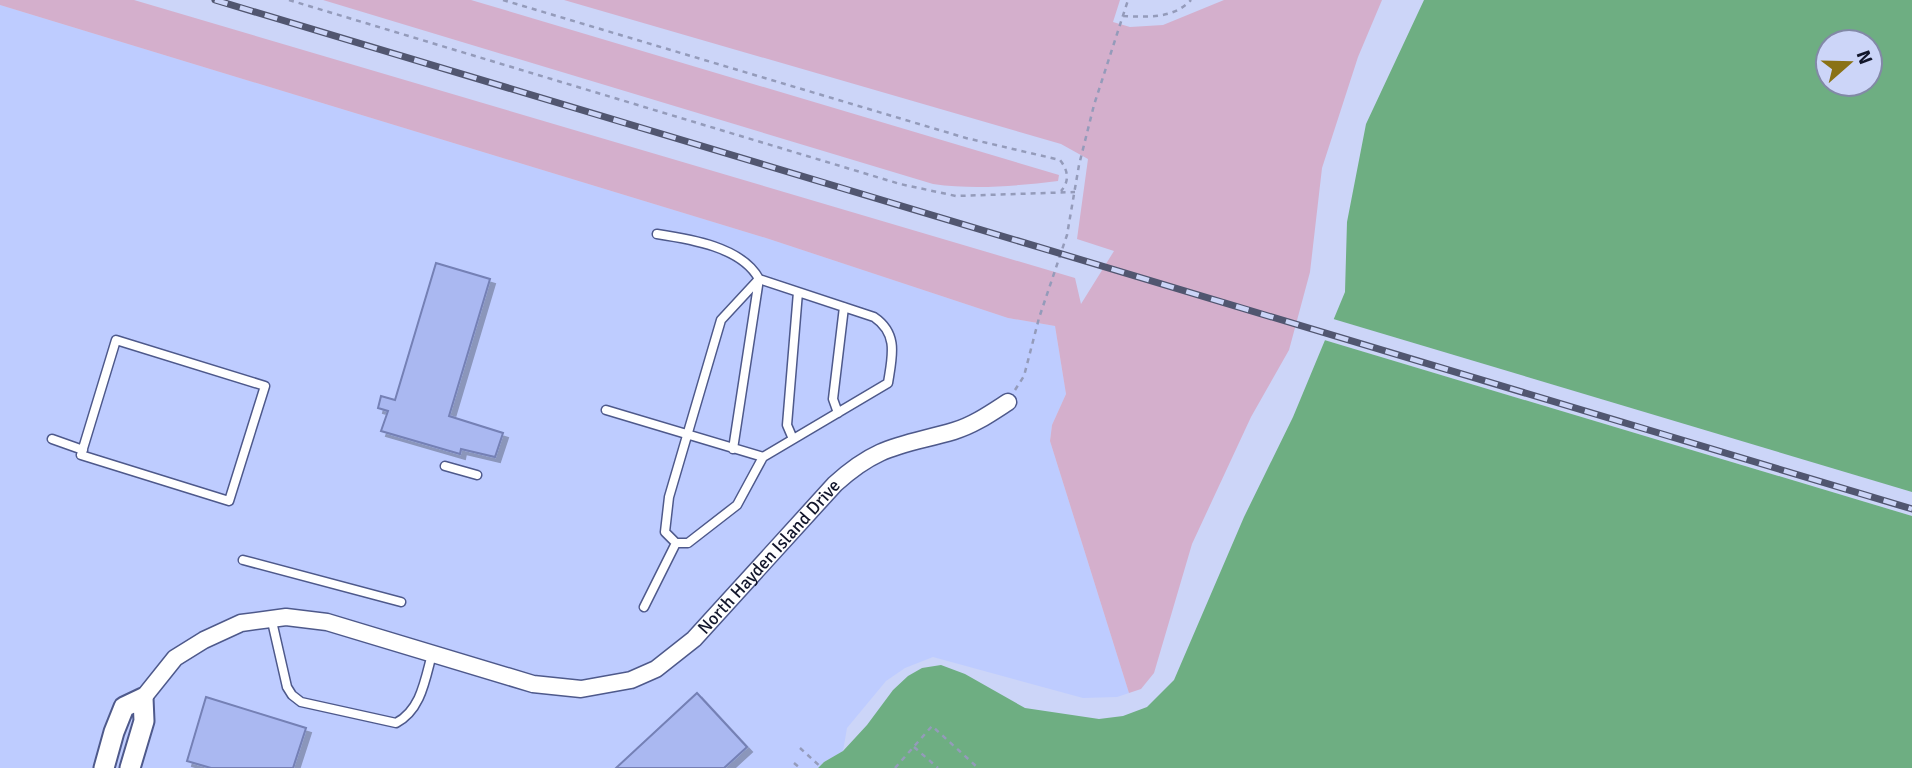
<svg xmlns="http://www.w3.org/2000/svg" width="1912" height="768" viewBox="0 0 1912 768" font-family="Signika,sans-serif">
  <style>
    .built { fill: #beccff }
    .green { fill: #d4afcc }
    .water { fill: #6eae82; fill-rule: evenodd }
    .pier { fill: #ccd5f8 }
    .building { fill: #aab8f1; stroke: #7480b5; stroke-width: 2; filter: url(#shadow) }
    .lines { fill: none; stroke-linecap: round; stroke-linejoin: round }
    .service-casing { stroke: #4e598b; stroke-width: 11 }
    .minor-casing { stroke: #4e598b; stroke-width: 19 }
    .tertiary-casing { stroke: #4e598b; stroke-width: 23 }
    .path { stroke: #949bba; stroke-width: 2.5; stroke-dasharray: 5 5; stroke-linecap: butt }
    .service { stroke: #fff; stroke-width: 8 }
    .minor { stroke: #fff; stroke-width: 16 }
    .tertiary { stroke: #fff; stroke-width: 19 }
    .rail-casing { stroke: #515670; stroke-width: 7 }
    .rail { stroke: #ccd5f8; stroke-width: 4.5; stroke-dasharray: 13; stroke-linecap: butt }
    .labels { text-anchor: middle; stroke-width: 5; stroke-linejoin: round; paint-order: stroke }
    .street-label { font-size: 18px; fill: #12162b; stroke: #ccd5f8 }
  </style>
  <defs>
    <filter id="shadow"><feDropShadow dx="5" dy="5" stdDeviation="0" flood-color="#0004"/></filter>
  </defs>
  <rect width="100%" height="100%" fill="#ccd5f8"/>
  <!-- built -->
  <path class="built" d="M 0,5 L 769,239 L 1008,318 L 1055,326 L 1066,394 L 1052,425 L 1050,441 L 1129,693 L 1117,697 L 1083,698 L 933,657 L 905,668 L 886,681 L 847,728 L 843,751 L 824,762 L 818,768 L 0,768 Z"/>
  <!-- green -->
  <path class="green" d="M 0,0 L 134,0 L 1075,278 L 1081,304 L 1114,251 L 1077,239 L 1088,159 L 1061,144 L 564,0 L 1120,0 L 1113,22 L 1130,27 L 1163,25 L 1224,0 L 1382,0 L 1358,57 L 1322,168 L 1310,272 L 1289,350 L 1251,417 L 1192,544 L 1154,673 L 1141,689 L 1129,693 L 1050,441 L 1052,425 L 1066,394 L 1055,326 L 1008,318 L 769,239 L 0,5 Z
    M 323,0 L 471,0 L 1059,175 L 1058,181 C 1016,186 975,190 933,184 Z"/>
  <!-- water -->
  <path class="water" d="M 1424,0 L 1912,0 L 1912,768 L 818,768 L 824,762 L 843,751 L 867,725 L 893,690 L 908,676 L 922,668 L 941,665 L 965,674 L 1025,708 L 1099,719 L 1123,716 L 1147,707 L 1174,680 L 1244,517 L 1293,417 L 1345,292 L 1347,222 L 1366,124 ZM 1828,42 L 1870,42 L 1870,84 L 1828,84 Z"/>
  <!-- pier -->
  <path class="pier" d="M 1330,318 L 1912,492 L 1912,516 L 1321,339 Z"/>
  <!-- building -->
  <path class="building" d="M 436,263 L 490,279 L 449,416 L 503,433 L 495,457 L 461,449 L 460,454 L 381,431 L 388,411 L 378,408 L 381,396 L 395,400 Z
    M 697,693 L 747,747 L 724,768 L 616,768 Z
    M 206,697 L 306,728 L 293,768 L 211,768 L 187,761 Z"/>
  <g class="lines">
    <!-- service casing -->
    <g class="service-casing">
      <path id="service" d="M 657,234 C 690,239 742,247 759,279 L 733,449
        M 759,279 L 874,317 C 899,334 892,357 888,383 L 763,457 L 737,505 L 688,543 L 676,543 L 665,532 L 669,497 L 721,320 Z
        M 116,340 L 265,386 L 229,501 L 81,455 Z
        M 606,410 L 763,457
        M 838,413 L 833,399 L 844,307
        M 52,439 L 83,450
        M 793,439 L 787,425 L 798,292
        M 445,466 L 477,475
        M 243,560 L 401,602
        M 644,607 L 676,543
        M 271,617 L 287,687 L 292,695 L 301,702 L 396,723 C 421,710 425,680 432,654"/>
    </g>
    <!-- minor casing -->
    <g class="minor-casing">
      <g id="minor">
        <path id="s1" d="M 143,698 L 175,658 L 204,640 L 241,623 L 286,617 L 327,622 L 533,684 L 581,689 L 631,680 L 656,669 L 694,639 L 835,484 C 879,444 902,446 954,431 C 974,425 991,413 1008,402"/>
      </g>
    </g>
    <!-- tertiary casing -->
    <g class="tertiary-casing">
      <path id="tertiary" d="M 104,768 L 114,732 L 124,707 L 143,698 L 144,721 L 130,768"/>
    </g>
    <!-- path -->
    <path class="path" d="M 289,0 L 900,184 L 956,196 L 1075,192
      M 503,0 L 966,138 L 1060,160 C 1068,170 1070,181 1061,191
      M 1123,16 C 1148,17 1173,19 1191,0
      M 1015,390 L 1024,376 L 1039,318 L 1067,235 L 1079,165 L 1094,105 L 1128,0
      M 914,747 L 938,768
      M 800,748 L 822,768
      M 794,763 L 800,768
      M 895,768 L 932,726 L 977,767"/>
    <!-- service -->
    <use href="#service" class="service"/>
    <!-- minor -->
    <use href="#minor" class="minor"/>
    <!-- tertiary -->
    <use href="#tertiary" class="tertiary"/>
    <!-- rail casing -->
    <g class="rail-casing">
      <path id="rail" d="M 215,0 L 1912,509"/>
    </g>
    <!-- rail -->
    <use href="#rail" class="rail"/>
  </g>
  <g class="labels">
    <!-- street labels -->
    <g class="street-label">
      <text dy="6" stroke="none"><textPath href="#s1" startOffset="714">North Hayden Island Drive</textPath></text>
    </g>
  </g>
  <!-- north arrow -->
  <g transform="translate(1849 63) rotate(70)"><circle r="33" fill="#ccd5f8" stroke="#8289a6" stroke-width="2"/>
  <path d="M0-5L12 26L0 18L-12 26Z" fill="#8a7215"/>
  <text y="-10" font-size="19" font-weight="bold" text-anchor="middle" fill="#12162b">N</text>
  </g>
</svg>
